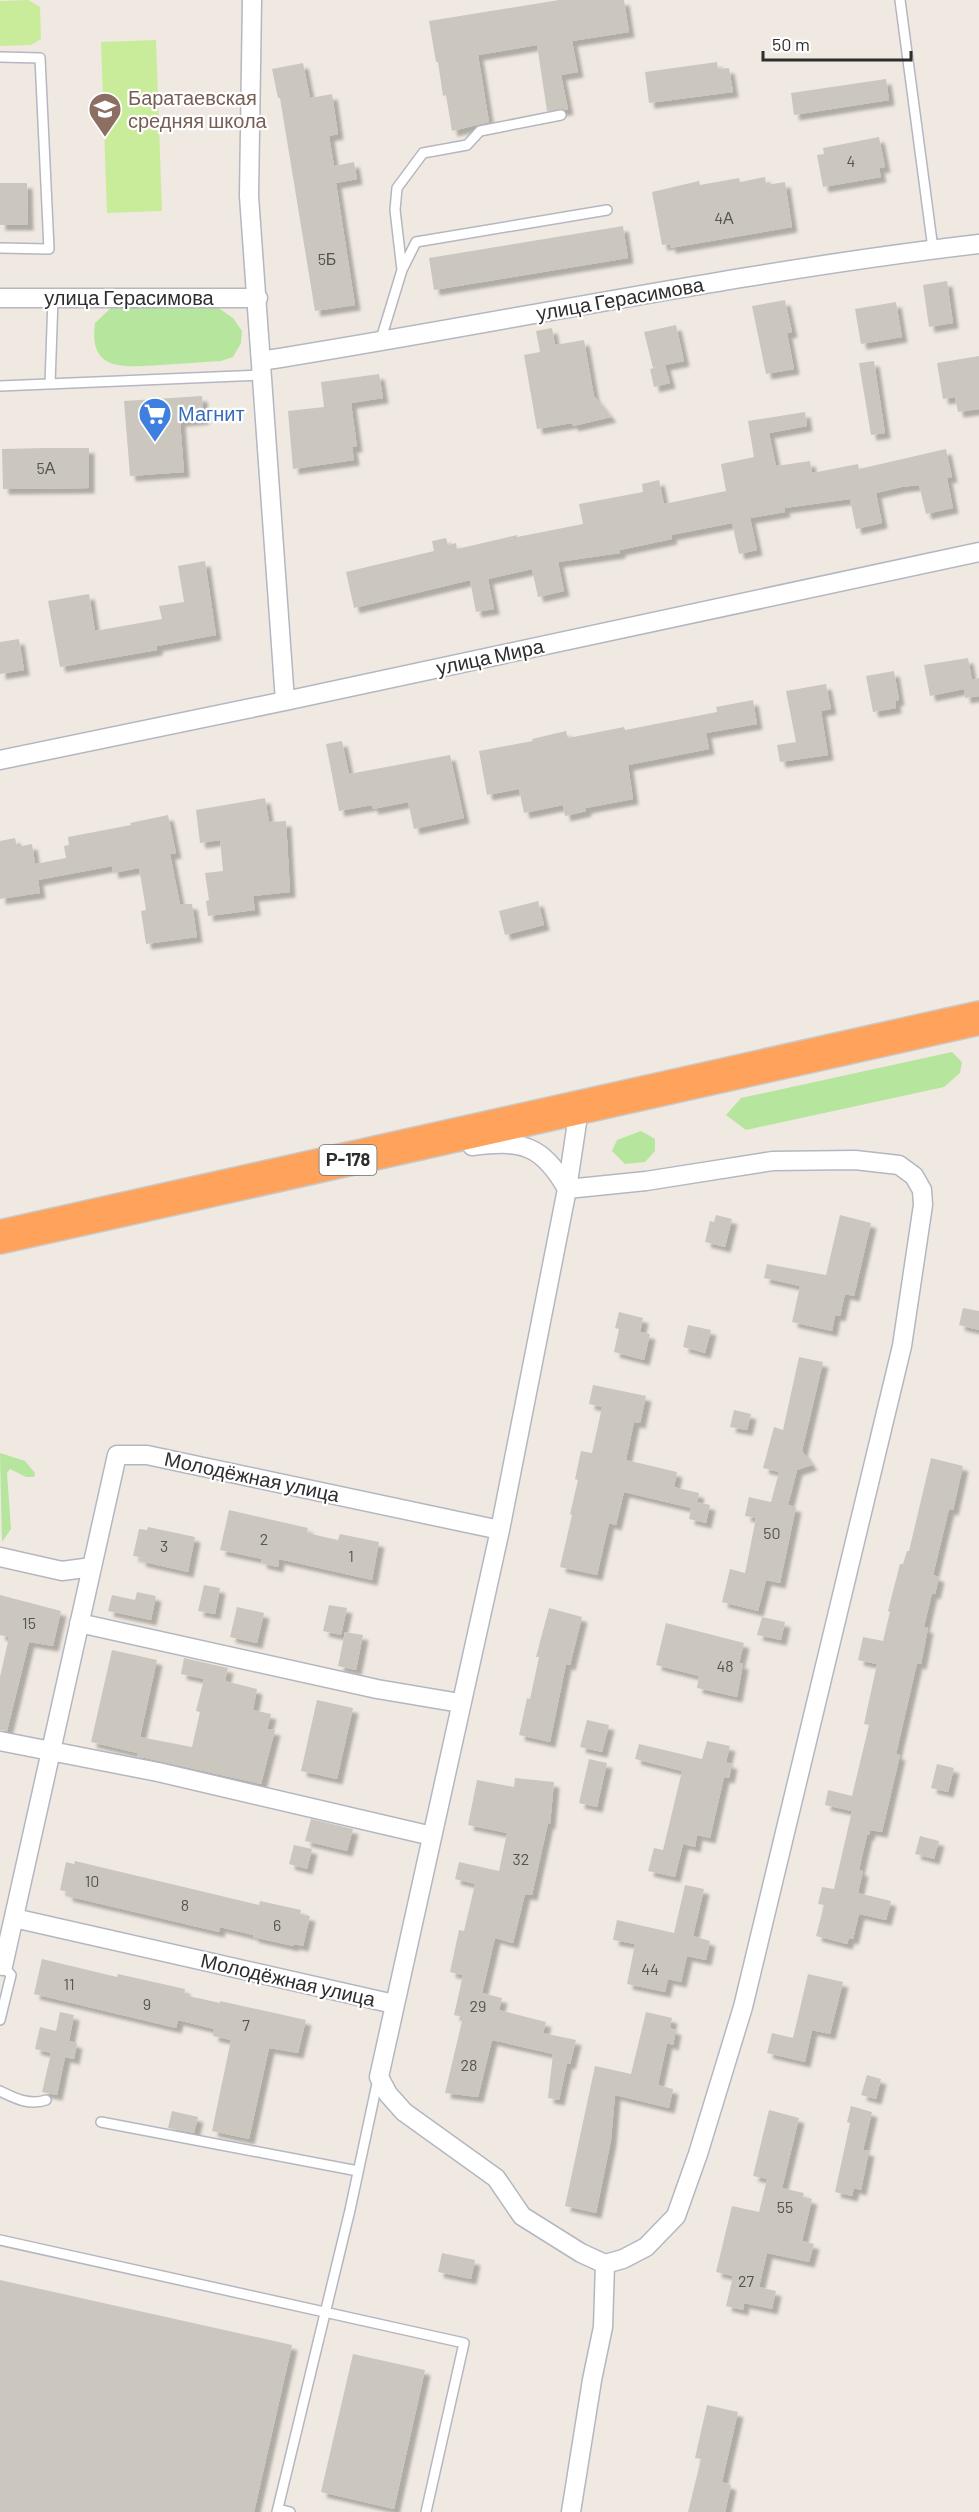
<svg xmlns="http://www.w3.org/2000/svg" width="979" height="2512" viewBox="0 0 979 2512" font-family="Barlow,sans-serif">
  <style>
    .green { fill: #b6e59e }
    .pitch { fill: #c9ec9a }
    .building { fill: #cbc7bf; filter: url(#shadow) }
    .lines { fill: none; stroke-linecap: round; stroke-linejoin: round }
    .lane-casing { stroke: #b4b7c1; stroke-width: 12 }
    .street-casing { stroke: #b4b7c1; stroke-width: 21 }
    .highway-casing { stroke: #c9c9c9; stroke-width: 36 }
    .lane { stroke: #fff; stroke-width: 9 }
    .street { stroke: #fff; stroke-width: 18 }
    .highway { stroke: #ffa35c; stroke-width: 33 }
    .labels { text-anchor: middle; stroke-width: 4.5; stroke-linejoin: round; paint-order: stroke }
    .number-label { font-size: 16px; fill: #555452 }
    .shield { fill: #fff; stroke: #6d6d6d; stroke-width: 1.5 }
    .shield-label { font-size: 18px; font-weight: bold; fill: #2e2e2e }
    .education-label { font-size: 20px; fill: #785e54; stroke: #fff; text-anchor: start }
    .street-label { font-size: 20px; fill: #2e2e2e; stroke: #fff }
    .shop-label { font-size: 20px; fill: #366cbe; stroke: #fff; text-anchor: start }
  </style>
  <defs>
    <filter id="shadow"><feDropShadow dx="5.5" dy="5.5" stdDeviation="1.5" flood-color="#0004"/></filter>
  </defs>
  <rect width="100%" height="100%" fill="#efe9e1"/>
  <!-- green -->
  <path class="green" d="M 113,306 L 217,307 L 233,318 L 242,331 L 241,343 L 233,357 L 221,361 C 201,362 181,364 161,365 C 125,367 88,373 95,323 Z
    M 952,1052 L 962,1062 L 960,1073 L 944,1087 L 746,1130 L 726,1115 L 741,1098 Z
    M 641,1131 L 655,1139 L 655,1151 L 645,1162 L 625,1164 L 612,1151 L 617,1140 Z
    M 0,1453 L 25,1461 L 35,1473 L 34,1477 L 26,1477 L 10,1469 L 7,1473 L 11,1529 L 2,1542 Z"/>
  <!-- pitch -->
  <path class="pitch" d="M 28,0 L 40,7 L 41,39 L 31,45 L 0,46 L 0,1 Z
    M 156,40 L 162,211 L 107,213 L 101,42 Z"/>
  <!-- building -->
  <path class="building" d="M 559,0 L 624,0 L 629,32 L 572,41 L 578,72 L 561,75 L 568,109 L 565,110 L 547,111 L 537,45 L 478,55 L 489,122 L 452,131 L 446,95 L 443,96 L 438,62 L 436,62 L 429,21 Z
    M 717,62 L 718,69 L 729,68 L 733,92 L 649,103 L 645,72 Z
    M 303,63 L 310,98 L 332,94 L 338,134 L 329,136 L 334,166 L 354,162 L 357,179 L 336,183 L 355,305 L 315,311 L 280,98 L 278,98 L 272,69 Z
    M 886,79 L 889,100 L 794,115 L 791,93 Z
    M 879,137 L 885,167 L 879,168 L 881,177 L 823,187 L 817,155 L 824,154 L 823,148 Z
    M 765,177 L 766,185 L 785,182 L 792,227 L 670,248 L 670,244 L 662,245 L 652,192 L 699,181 L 700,185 L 739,178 L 740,182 Z
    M 0,183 L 27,183 L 28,225 L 0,225 Z
    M 623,226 L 628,258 L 434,290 L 429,258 Z
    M 947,281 L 953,323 L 929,327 L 923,285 Z
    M 785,300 L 792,332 L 787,333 L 794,369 L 766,374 L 752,306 Z
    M 896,302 L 902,337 L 861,344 L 855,309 Z
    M 676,325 L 684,361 L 665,365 L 670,383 L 654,387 L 650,369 L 662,366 L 653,368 L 644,332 Z
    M 552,328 L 555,345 L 584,340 L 594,396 L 611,417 L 573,426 L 572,423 L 537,429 L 524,355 L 540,352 L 536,331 Z
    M 979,356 L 979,409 L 958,412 L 955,397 L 943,399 L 937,363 Z
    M 874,361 L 885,433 L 871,435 L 859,363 Z
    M 379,374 L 383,398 L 351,403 L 357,447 L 352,447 L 354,460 L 293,469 L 288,411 L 324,407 L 321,382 Z
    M 202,396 L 204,419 L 180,421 L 184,472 L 130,476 L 124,401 Z
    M 805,412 L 807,426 L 769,433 L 776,466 L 810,461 L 812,473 L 858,464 L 859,469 L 946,449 L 952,477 L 947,478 L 953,508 L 926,514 L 919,485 L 901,487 L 876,493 L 882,523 L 856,529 L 850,499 L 784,508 L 785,512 L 750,518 L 757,550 L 739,554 L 732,523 L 671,535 L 672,539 L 620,550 L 620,553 L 558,562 L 564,591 L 538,597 L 532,569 L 488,579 L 494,609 L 476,612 L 470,580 L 354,608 L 346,572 L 434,551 L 432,541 L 446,538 L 448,545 L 456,543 L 457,549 L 517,535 L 517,537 L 583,524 L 579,504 L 643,492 L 642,484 L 659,480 L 664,504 L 726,491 L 721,464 L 754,457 L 748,421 Z
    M 45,448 L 89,448 L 89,488 L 3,489 L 2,449 Z
    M 205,561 L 216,635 L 157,646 L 157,650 L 60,667 L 48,601 L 89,594 L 95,631 L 162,619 L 159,606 L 184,602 L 178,566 Z
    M 19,639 L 24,670 L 0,674 L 0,642 Z
    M 968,658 L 972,680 L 979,678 L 979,696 L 965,698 L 964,689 L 930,696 L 924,665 Z
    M 894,671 L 899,700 L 895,701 L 896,708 L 873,712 L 866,676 Z
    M 826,684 L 831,709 L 821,711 L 828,755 L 780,762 L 777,745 L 796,742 L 786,691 Z
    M 753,700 L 757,724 L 706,733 L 709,749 L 628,765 L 633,799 L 586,808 L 586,811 L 565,816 L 563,805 L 524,813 L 519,789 L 487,795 L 479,751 L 533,741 L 532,739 L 566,731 L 568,738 L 624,727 L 625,730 L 717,712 L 716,707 Z
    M 342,741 L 349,774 L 450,755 L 464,818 L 414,829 L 408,802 L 373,809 L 372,805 L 339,811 L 326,744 Z
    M 265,798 L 269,822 L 286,821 L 290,892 L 253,896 L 255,910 L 208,916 L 206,901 L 209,900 L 205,873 L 223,871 L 220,840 L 200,843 L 196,810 Z
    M 168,815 L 176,853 L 170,854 L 180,904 L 192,904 L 197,937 L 146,944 L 141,911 L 146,910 L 139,868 L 113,873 L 112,866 L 38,880 L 40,893 L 0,899 L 0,841 L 15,838 L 17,847 L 32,844 L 35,864 L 66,858 L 64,846 L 69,845 L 68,837 L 131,825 L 130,823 Z
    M 538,901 L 544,925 L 505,935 L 499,911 Z
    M 716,1215 L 732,1219 L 725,1247 L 705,1242 L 710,1221 L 714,1222 Z
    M 840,1215 L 871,1223 L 854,1296 L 845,1294 L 840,1316 L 835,1315 L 832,1331 L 792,1322 L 800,1286 L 764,1278 L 767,1264 L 826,1275 Z
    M 963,1308 L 979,1311 L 979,1330 L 959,1325 Z
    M 619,1312 L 643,1318 L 640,1332 L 650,1334 L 644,1360 L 614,1352 L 619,1329 L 615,1328 Z
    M 688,1325 L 711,1330 L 705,1353 L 683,1347 Z
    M 799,1357 L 823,1362 L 802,1451 L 812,1465 L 797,1470 L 788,1505 L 796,1507 L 780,1583 L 766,1580 L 758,1611 L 722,1602 L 730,1569 L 745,1573 L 756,1518 L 745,1516 L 749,1497 L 771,1502 L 779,1472 L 763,1468 L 774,1427 L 783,1430 Z
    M 593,1385 L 646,1396 L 640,1423 L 634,1422 L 626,1460 L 677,1472 L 674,1487 L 699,1493 L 697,1502 L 710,1505 L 706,1523 L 689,1519 L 691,1508 L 624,1492 L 616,1525 L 609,1523 L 597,1575 L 560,1567 L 572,1515 L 570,1514 L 578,1480 L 575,1479 L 581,1451 L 592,1453 L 602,1407 L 589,1404 Z
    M 734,1410 L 751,1414 L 747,1430 L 730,1427 Z
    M 931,1458 L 963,1466 L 953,1510 L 949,1509 L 933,1575 L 939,1577 L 935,1594 L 932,1593 L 924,1627 L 928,1628 L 921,1664 L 917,1663 L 896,1754 L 900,1755 L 882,1832 L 870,1830 L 869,1835 L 867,1835 L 859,1870 L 863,1871 L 858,1893 L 891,1901 L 886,1920 L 859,1914 L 853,1939 L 849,1938 L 847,1944 L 816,1936 L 824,1905 L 818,1904 L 822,1887 L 834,1889 L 852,1811 L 825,1805 L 828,1790 L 852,1796 L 869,1725 L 864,1724 L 877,1664 L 858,1660 L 863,1637 L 883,1641 L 890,1612 L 888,1611 L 892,1595 L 900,1564 L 903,1564 L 907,1551 L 909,1551 Z
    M 229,1510 L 308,1528 L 307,1533 L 338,1540 L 340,1534 L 379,1542 L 372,1580 L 279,1559 L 278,1567 L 261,1563 L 262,1559 L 220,1550 Z
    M 148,1527 L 195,1537 L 188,1572 L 140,1561 L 141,1557 L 133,1556 L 139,1529 L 147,1530 Z
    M 204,1585 L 220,1588 L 215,1614 L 198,1611 Z
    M 137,1592 L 156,1596 L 151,1620 L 108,1611 L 112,1595 L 135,1600 Z
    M 0,1595 L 61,1611 L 53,1646 L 29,1642 L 7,1731 L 0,1730 L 0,1677 L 9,1637 L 0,1635 Z
    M 329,1605 L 347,1608 L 341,1635 L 323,1631 Z
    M 237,1607 L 264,1613 L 257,1643 L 230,1637 Z
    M 549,1608 L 582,1617 L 570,1665 L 566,1664 L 550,1742 L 519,1735 L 527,1698 L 530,1699 L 539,1657 L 536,1657 Z
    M 762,1617 L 785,1622 L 781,1640 L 757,1635 Z
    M 666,1623 L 744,1643 L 739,1663 L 743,1664 L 737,1697 L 697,1688 L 699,1676 L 656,1665 Z
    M 345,1632 L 363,1635 L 356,1670 L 338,1666 Z
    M 112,1650 L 157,1660 L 140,1737 L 192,1747 L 200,1712 L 196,1711 L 204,1679 L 181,1674 L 184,1658 L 228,1668 L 225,1681 L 257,1689 L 253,1710 L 271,1714 L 267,1729 L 275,1730 L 261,1784 L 137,1756 L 137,1753 L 91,1742 Z
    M 317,1700 L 353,1708 L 337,1779 L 301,1771 Z
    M 587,1720 L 609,1725 L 602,1752 L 580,1747 Z
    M 707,1741 L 730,1746 L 726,1762 L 732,1764 L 729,1778 L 724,1777 L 710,1838 L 697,1835 L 695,1847 L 683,1844 L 675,1877 L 648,1871 L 654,1848 L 663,1850 L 682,1771 L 635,1759 L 639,1744 L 702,1759 Z
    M 589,1759 L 607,1763 L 597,1807 L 579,1803 Z
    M 937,1764 L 954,1768 L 948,1792 L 931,1788 Z
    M 515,1778 L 554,1782 L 550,1824 L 548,1823 L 532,1895 L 525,1894 L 513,1943 L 495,1938 L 482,1993 L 502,1998 L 499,2010 L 546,2022 L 543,2033 L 576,2040 L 570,2064 L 567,2063 L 559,2100 L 548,2098 L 553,2054 L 492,2040 L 478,2097 L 445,2093 L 463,2017 L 454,2015 L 463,1975 L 450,1972 L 459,1930 L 464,1931 L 475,1884 L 455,1879 L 459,1862 L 499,1871 L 507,1833 L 468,1825 L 477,1780 L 514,1787 Z
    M 311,1819 L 353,1829 L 347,1851 L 305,1841 Z
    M 920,1836 L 939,1841 L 934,1859 L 915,1854 Z
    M 294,1845 L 312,1849 L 307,1869 L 289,1864 Z
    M 75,1861 L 259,1905 L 260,1901 L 301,1910 L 300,1914 L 310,1916 L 303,1946 L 294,1944 L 293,1946 L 253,1937 L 253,1935 L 220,1927 L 219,1932 L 67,1896 L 68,1892 L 60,1890 L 66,1862 L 74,1864 Z
    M 685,1885 L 704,1889 L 693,1936 L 710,1941 L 706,1960 L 687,1956 L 681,1982 L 668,1979 L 665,1992 L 627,1984 L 635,1944 L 613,1940 L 617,1920 L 674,1933 Z
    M 42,1959 L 117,1977 L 118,1974 L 185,1989 L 184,1995 L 220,2003 L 220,2001 L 306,2020 L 298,2053 L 269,2048 L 249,2139 L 212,2131 L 231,2040 L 213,2036 L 214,2029 L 178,2020 L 176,2028 L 34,1994 Z
    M 808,1974 L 843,1982 L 830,2034 L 812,2030 L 805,2062 L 767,2053 L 772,2033 L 793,2038 Z
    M 60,2012 L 74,2015 L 69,2041 L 77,2043 L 74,2059 L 65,2057 L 57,2095 L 42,2092 L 51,2053 L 35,2049 L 40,2027 L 56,2031 Z
    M 646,2012 L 672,2018 L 670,2028 L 676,2030 L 673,2045 L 667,2043 L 658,2085 L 673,2089 L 669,2108 L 615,2095 L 611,2140 L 596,2213 L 565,2206 L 595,2066 L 631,2074 Z
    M 867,2075 L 881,2079 L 876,2099 L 861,2095 Z
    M 851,2106 L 872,2112 L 863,2150 L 869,2151 L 861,2190 L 854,2188 L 852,2196 L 835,2192 L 850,2123 L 847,2122 Z
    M 769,2110 L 799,2118 L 782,2188 L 804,2193 L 803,2197 L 812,2199 L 802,2241 L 814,2244 L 809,2262 L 767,2253 L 759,2287 L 776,2291 L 772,2309 L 744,2303 L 743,2310 L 726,2306 L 733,2276 L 716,2272 L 732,2206 L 759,2212 L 767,2179 L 753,2176 Z
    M 172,2111 L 198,2117 L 194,2133 L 168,2128 Z
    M 442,2253 L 475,2260 L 471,2279 L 438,2272 Z
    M 0,2280 L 292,2345 L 254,2512 L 0,2512 Z
    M 353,2354 L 425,2370 L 394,2509 L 321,2492 Z
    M 707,2405 L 738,2412 L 722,2482 L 731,2485 L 725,2512 L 688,2512 L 701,2459 L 695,2458 Z"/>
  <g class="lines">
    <!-- lane casing -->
    <g class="lane-casing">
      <path id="lane" d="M 900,0 L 933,249
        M 0,57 L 40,58 L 49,249 L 0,248
        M 402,270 L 416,242 L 607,210
        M 380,342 L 402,270 L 395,210 L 397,188 L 423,153 L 467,145 L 480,131 L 561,115
        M 50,384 L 53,298
        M 0,386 L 263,375
        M 0,2020 L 11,1975 L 3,1966
        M 0,2091 C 14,2098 30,2106 46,2100
        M 101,2122 L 358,2171
        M 0,2240 L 464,2343 L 426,2512
        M 278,2509 L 290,2512
        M 277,2512 L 350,2210 L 378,2079"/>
    </g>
    <!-- street casing -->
    <g class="street-casing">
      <path id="street" d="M 252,0 L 249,196 L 285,701
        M 0,298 L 258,298
        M 261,361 C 501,323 738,272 979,244
        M 0,760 L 285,701 L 979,552
        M 472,1146 C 521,1140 542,1144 567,1189 L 646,1181 L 773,1161 L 855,1160 L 899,1165 L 914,1176 L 922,1190 L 923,1205 L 902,1346 L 743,2007 L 698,2154 L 676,2216 L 646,2247 L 623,2259 L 605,2264 L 581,2253 L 522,2216 L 496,2178 L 404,2112 L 388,2094 L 379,2077 L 500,1530 L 567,1189 L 579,1109
        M 0,1557 L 62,1571 L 92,1567
        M 79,1623 L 377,1689 L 460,1703
        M 0,1741 L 158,1772 L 432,1836
        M 14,1918 L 394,2004
        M 3,1966 L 117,1455 L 147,1455 L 500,1530
        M 571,2512 L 592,2380 L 603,2327 L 605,2264"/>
    </g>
    <!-- highway casing -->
    <g class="highway-casing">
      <path id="highway" d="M 0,1237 L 979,1018"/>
    </g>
    <!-- lane -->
    <use href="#lane" class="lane"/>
    <!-- street -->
    <use href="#street" class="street"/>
    <!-- highway -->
    <use href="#highway" class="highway"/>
  </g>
  <!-- icons -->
  <defs>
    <g id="school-pin" transform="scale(1.725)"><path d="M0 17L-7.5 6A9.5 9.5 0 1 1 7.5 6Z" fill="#8d6e63" stroke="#fff"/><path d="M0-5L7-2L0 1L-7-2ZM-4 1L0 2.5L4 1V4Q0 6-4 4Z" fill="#fff"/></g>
    <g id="supermarket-pin" transform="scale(1.725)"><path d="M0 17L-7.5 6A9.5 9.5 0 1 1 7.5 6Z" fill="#3f7fe0" stroke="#fff"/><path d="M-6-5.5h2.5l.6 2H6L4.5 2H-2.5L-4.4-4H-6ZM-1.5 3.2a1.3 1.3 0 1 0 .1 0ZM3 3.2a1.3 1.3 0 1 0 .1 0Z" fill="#fff"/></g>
  </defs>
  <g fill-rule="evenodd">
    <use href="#school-pin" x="105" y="109"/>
    <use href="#supermarket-pin" x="155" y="414"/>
  </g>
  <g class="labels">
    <!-- number labels -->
    <g class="number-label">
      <text x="851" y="167">4</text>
      <text x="724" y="224">4А</text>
      <text x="327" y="265">5Б</text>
      <text x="46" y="474">5А</text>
      <text x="772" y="1539">50</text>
      <text x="264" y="1545">2</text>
      <text x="164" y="1552">3</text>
      <text x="351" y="1562">1</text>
      <text x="29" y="1629">15</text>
      <text x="725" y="1672">48</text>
      <text x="521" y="1865">32</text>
      <text x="92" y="1887">10</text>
      <text x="185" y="1911">8</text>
      <text x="277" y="1931">6</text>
      <text x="650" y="1975">44</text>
      <text x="69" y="1990">11</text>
      <text x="147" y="2010">9</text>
      <text x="478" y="2012">29</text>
      <text x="246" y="2031">7</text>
      <text x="469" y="2071">28</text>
      <text x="785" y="2213">55</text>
      <text x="746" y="2287">27</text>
    </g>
    <!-- shield labels -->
    <rect class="shield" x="319.5" y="1145" width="57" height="30" rx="4.5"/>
    <g class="shield-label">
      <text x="348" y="1166">Р-178</text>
    </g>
    <!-- education labels -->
    <g class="education-label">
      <text x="128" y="105">Баратаевская<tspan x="128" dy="23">средняя школа</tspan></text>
    </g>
    <!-- street labels -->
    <g class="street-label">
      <text x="129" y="305">улица Герасимова</text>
      <text transform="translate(620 299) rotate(-10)" y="7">улица Герасимова</text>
      <text transform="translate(490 657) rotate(-12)" y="7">улица Мира</text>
      <text transform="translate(252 1477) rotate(12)" y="7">Молодёжная улица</text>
      <text transform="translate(288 1980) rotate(13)" y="7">Молодёжная улица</text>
    </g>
    <!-- shop labels -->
    <g class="shop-label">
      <text x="178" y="421">Магнит</text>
    </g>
  </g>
  <!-- scale -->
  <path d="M763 51v9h148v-9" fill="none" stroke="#2e2e2e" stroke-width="3"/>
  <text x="772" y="51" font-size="18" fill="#2e2e2e" stroke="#ffffff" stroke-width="4.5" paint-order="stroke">50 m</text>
</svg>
